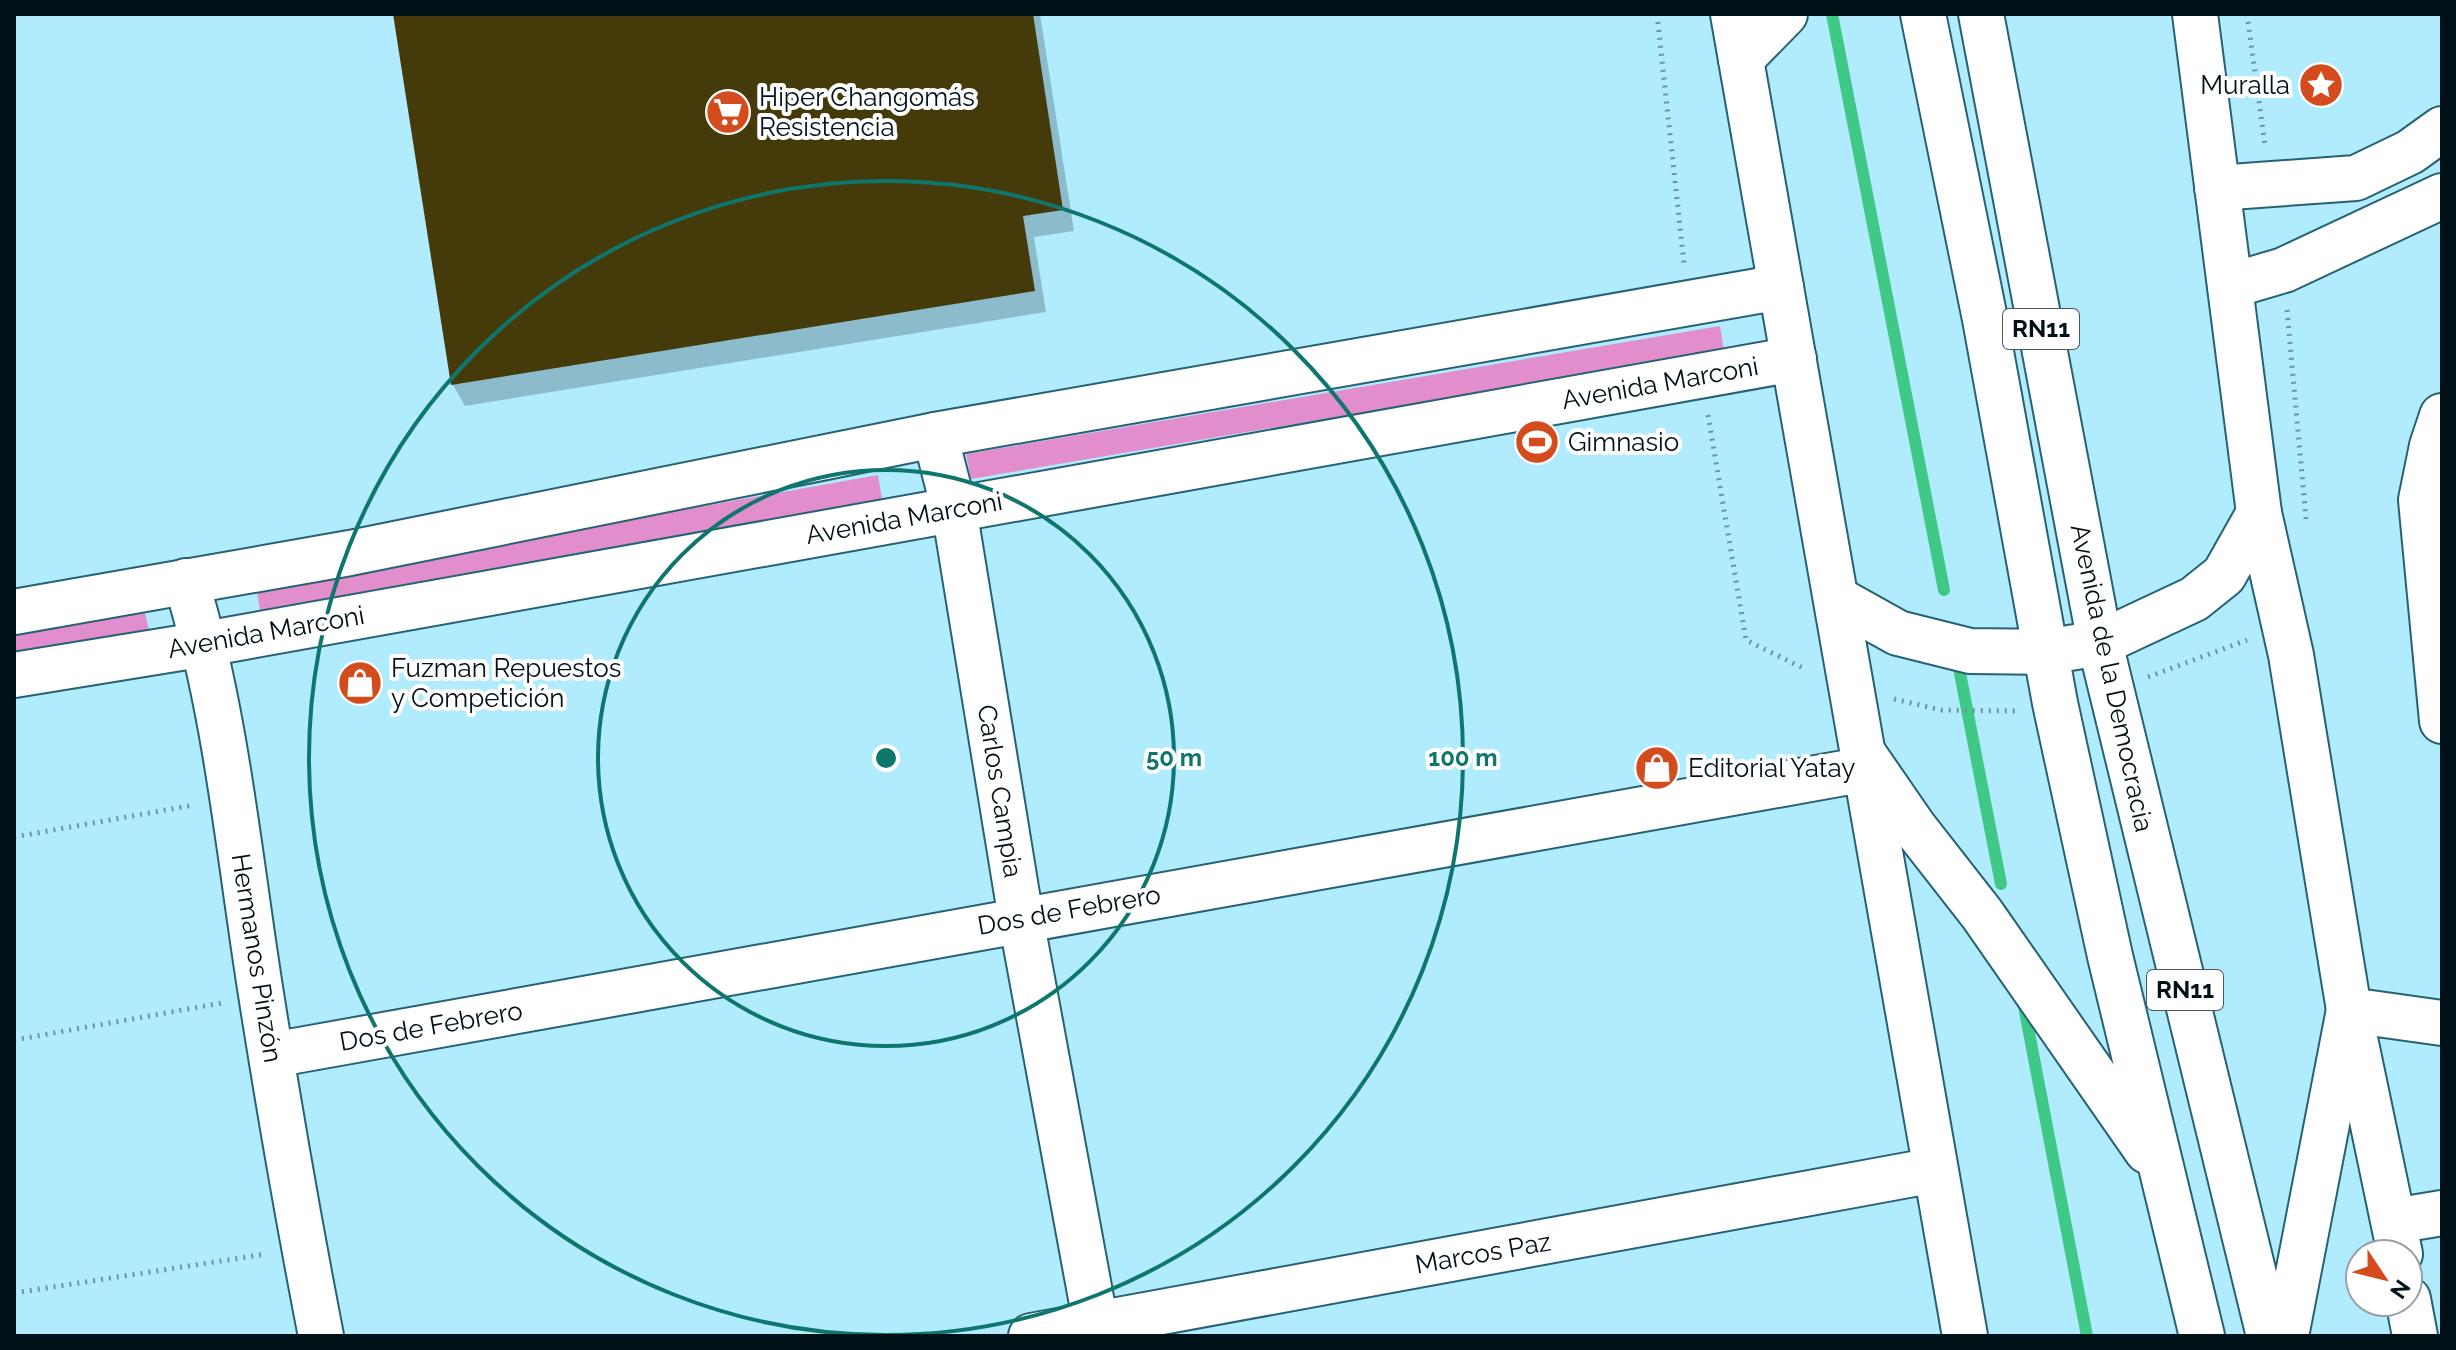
<svg xmlns="http://www.w3.org/2000/svg" width="2456" height="1350" viewBox="0 0 2456 1350" font-family="Raleway,sans-serif">
  <style>
    .green { fill: #e38ecc }
    .shadow { fill: #0003 }
    .lines { fill: none; stroke-linecap: round; stroke-linejoin: round }
    .stream { stroke: #40c886; stroke-width: 12 }
    .building { fill: #453b0a }
    .minor-casing { stroke: #266271; stroke-width: 48 }
    .major-casing { stroke: #266271; stroke-width: 48 }
    .highway-casing { stroke: #266271; stroke-width: 48 }
    .path { stroke: #6a95a2; stroke-width: 5; stroke-dasharray: 2 6; stroke-linecap: butt }
    .minor { stroke: #fff; stroke-width: 44 }
    .major { stroke: #fff; stroke-width: 44 }
    .highway { stroke: #fff; stroke-width: 44 }
    .ring { fill: none; stroke: #0f766e; stroke-width: 4 }
    .labels { text-anchor: middle; stroke-width: 8; stroke-linejoin: round; paint-order: stroke }
    .shield { fill: #fff; stroke: #4c585d; stroke-width: 2 }
    .shield-label { font-size: 24px; font-weight: bold; fill: #001117 }
    .poi-label { font-size: 26px; fill: #001117; stroke: #fff; text-anchor: start }
    .street-label { font-size: 26px; fill: #001117; stroke: #fff }
    .centre { fill: #0f766e; stroke: #fff; stroke-width: 4 }
    .ring-label { font-size: 24px; text-anchor: middle; font-weight: bold; fill: #0f766e; stroke: #fff; stroke-width: 8; stroke-linejoin: round; paint-order: stroke }
  </style>
  <rect width="100%" height="100%" fill="#b0ecfe"/>
  <!-- green -->
  <path class="green" d="M 1720,326 L 1724,351 L 971,479 L 966,454 Z
    M 878,475 L 882,499 L 260,610 L 256,586 Z
    M 144,609 L 149,630 L 14,655 L 14,632 Z"/>
  <!-- shadow -->
  <path class="shadow" d="M 395,14 L 1040,14 L 1074,231 L 1034,237 L 1046,312 L 465,406 L 453,385 Z"/>
  <g class="lines">
    <!-- stream -->
    <path class="stream" d="M 1832,14 L 1944,590
      M 1958,663 L 2001,884
      M 2023,1001 L 2087,1336"/>
  </g>
  <!-- building -->
  <path class="building" d="M 393,14 L 1033,14 L 1063,210 L 1023,216 L 1035,291 L 451,385 Z"/>
  <g class="lines">
    <!-- minor casing -->
    <g class="minor-casing">
      <path id="minor" d="M 1733,14 L 1965,1336
        M 2195,14 L 2259,513 L 2291,655 L 2349,1010 L 2400,1254
        M 2442,416 L 2432,446 L 2421,500 L 2442,721
        M 935,435 L 954,509 L 1021,919 L 1098,1336
        M 186,581 C 227,716 239,856 261,994 C 279,1108 299,1223 321,1336
        M 2349,1010 L 2442,1023
        M 272,1055 L 1866,769
        M 2394,1221 L 2442,1213
        M 2408,1299 L 2415,1336
        M 1031,1336 L 1935,1170"/>
    </g>
    <!-- major casing -->
    <g class="major-casing">
      <path id="major" d="M 1741,59 L 1785,14
        M 2217,188 L 2356,178 L 2410,152 L 2442,129
        M 2230,286 L 2284,270 L 2442,196
        M 1837,599 L 1898,633 L 1970,651 L 2045,652 L 2100,643 L 2194,599 L 2224,575 L 2259,513
        M 14,612 L 350,553 L 935,435 L 1781,287
        M 14,675 L 205,644 L 1794,359"/>
    </g>
    <!-- highway casing -->
    <g class="highway-casing">
      <path id="highway" d="M 1923,14 L 1985,319 L 2055,703 L 2110,956 L 2202,1336
        M 1981,14 L 2100,643 L 2269,1336
        M 1863,753 L 1914,827 L 1982,914 L 2147,1151
        M 2286,1336 L 2349,1010"/>
    </g>
    <!-- path -->
    <path class="path" d="M 1657,14 L 1684,264
      M 2247,14 L 2265,145
      M 2287,310 L 2306,519
      M 1708,415 L 1746,640 L 1805,669
      M 2148,677 L 2247,640
      M 1894,699 L 1941,710 L 2015,711
      M 14,837 L 194,805
      M 14,1040 L 222,1003
      M 14,1293 L 266,1254"/>
    <!-- minor -->
    <use href="#minor" class="minor"/>
    <!-- major -->
    <use href="#major" class="major"/>
    <!-- highway -->
    <use href="#highway" class="highway"/>
  </g>
  <!-- distance rings -->
  <g class="ring">
    <circle cx="886" cy="758" r="288"/>
    <circle cx="886" cy="758" r="577"/>
  </g>
  <!-- icons -->
  <defs>
    <g id="sight-disc" transform="scale(2.3)"><circle r="9.5" fill="#d44c1d" stroke="#fff"/><path d="M0-6L1.8-2.2L6-1.7L2.9 1.2L3.7 5.4L0 3.3L-3.7 5.4L-2.9 1.2L-6-1.7L-1.8-2.2Z" fill="#fff"/></g>
    <g id="supermarket-disc" transform="scale(2.3)"><circle r="9.5" fill="#d44c1d" stroke="#fff"/><path d="M-6-5.5h2.5l.6 2H6L4.5 2H-2.5L-4.4-4H-6ZM-1.5 3.2a1.3 1.3 0 1 0 .1 0ZM3 3.2a1.3 1.3 0 1 0 .1 0Z" fill="#fff"/></g>
    <g id="stadium-disc" transform="scale(2.3)"><circle r="9.5" fill="#d44c1d" stroke="#fff"/><path d="M0-5a6.5 5 0 1 0 0 10a6.5 5 0 1 0 0-10ZM-3.5-1.8h7v3.6h-7Z" fill="#fff"/></g>
    <g id="shop-disc" transform="scale(2.3)"><circle r="9.5" fill="#d44c1d" stroke="#fff"/><path d="M-5-2.5h2.3a2.7 3.5 0 0 1 5.4 0H5L5.5 6h-11ZM-1.5-2.5h3a1.5 2.3 0 0 0-3 0Z" fill="#fff"/></g>
  </defs>
  <g fill-rule="evenodd">
    <use href="#sight-disc" x="2321" y="85"/>
    <use href="#supermarket-disc" x="728" y="112"/>
    <use href="#stadium-disc" x="1537" y="442"/>
    <use href="#shop-disc" x="360" y="683"/>
    <use href="#shop-disc" x="1657" y="768"/>
  </g>
  <g class="labels">
    <!-- shield labels -->
    <g class="shield">
      <rect x="2003" y="309" width="76" height="40" rx="6"/>
      <rect x="2147" y="970" width="76" height="40" rx="6"/>
    </g>
    <g class="shield-label">
      <text x="2041" y="337">RN11</text>
      <text x="2185" y="998">RN11</text>
    </g>
    <!-- poi labels -->
    <g class="poi-label">
      <text x="2290" y="94" text-anchor="end">Muralla</text>
      <text x="759" y="106">Hiper Changomás<tspan x="759" dy="30">Resistencia</tspan></text>
      <text x="1568" y="451">Gimnasio</text>
      <text x="391" y="677">Fuzman Repuestos<tspan x="391" dy="30">y Competición</tspan></text>
      <text x="1688" y="777">Editorial Yatay</text>
    </g>
    <!-- street labels -->
    <g class="street-label">
      <text transform="translate(1660 383) rotate(-10)" y="9">Avenida Marconi</text>
      <text transform="translate(904 518) rotate(-10)" y="9">Avenida Marconi</text>
      <text transform="translate(266 632) rotate(-10)" y="9">Avenida Marconi</text>
      <text transform="translate(2112 678) rotate(78)" y="9">Avenida de la Democracia</text>
      <text transform="translate(1000 791) rotate(81)" y="9">Carlos Campia</text>
      <text transform="translate(1069 910) rotate(-10)" y="9">Dos de Febrero</text>
      <text transform="translate(257 958) rotate(81)" y="9">Hermanos Pinzón</text>
      <text transform="translate(431 1026) rotate(-10)" y="9">Dos de Febrero</text>
      <text transform="translate(1483 1253) rotate(-10)" y="9">Marcos Paz</text>
    </g>
  </g>
  <circle cx="886" cy="758" r="12" class="centre"/>
  <g class="ring-label">
    <text x="1174" y="766">50 m</text>
    <text x="1463" y="766">100 m</text>
  </g>
  <!-- border -->
  <rect width="2456" height="1350" fill="none" stroke="#001117" stroke-width="32"/>
  <!-- north arrow -->
  <g transform="translate(2384 1278) rotate(125)"><circle r="38" fill="#ffffff" stroke="#99a0a2" stroke-width="2"/>
  <path d="M0-6L14 30L0 20L-14 30Z" fill="#d44c1d"/>
  <text y="-12" font-size="22" font-weight="bold" text-anchor="middle" fill="#001117">N</text>
  </g>
</svg>
